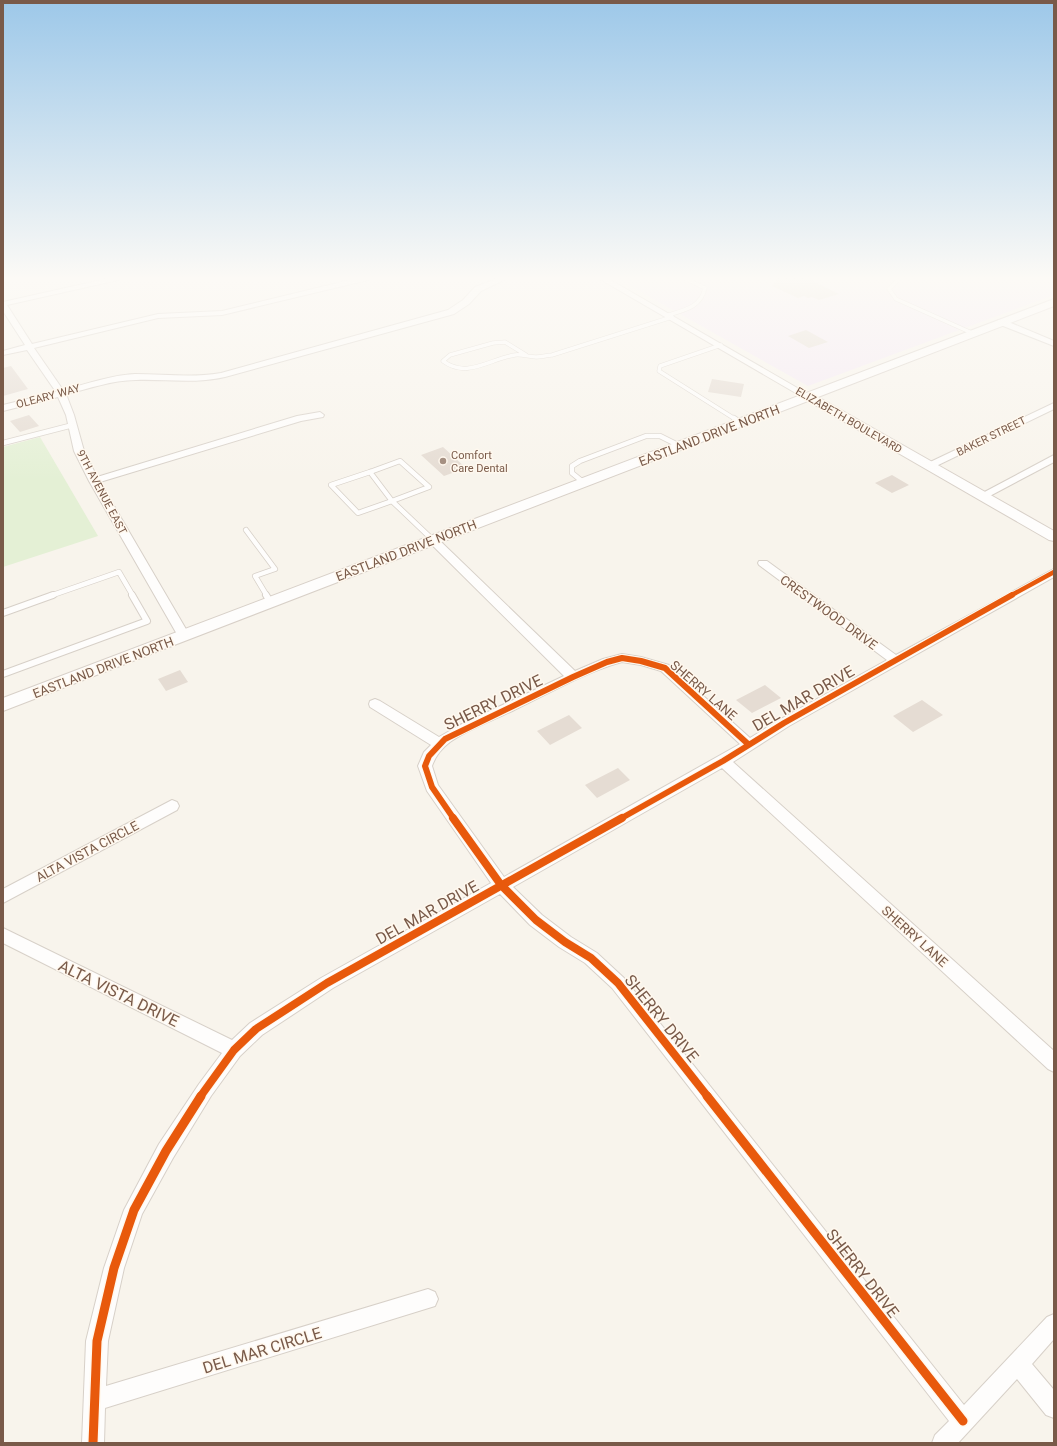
<svg xmlns="http://www.w3.org/2000/svg" width="1057" height="1446" viewBox="0 0 1057 1446" font-family="Roboto,sans-serif">
  <style>
    .education { fill: #f5eaf4 }
    .green { fill: #e4f0d5 }
    .building { fill: #e5dcd3 }
    .lines { fill: none; stroke-linecap: round; stroke-linejoin: round }
    .lane-far2-casing { stroke: #d7d0c8; stroke-width: 4.5 }
    .lane-far1-casing { stroke: #d7d0c8; stroke-width: 6 }
    .lane-casing { stroke: #d7d0c8; stroke-width: 8 }
    .street-casing { stroke: #d7d0c8; stroke-width: 2 }
    .secondary-casing { stroke: #d8d0c8; stroke-width: 2 }
    .lane-far2 { stroke: #fefdfc; stroke-width: 3.5 }
    .lane-far1 { stroke: #fefdfc; stroke-width: 4.5 }
    .lane { stroke: #fefdfc; stroke-width: 6 }
    .street { fill: #fefdfc; fill-rule: evenodd }
    .secondary { fill: #fefdfc; fill-rule: evenodd }
    .cycleway-far3-casing { stroke: #fff8ee; stroke-width: 6 }
    .cycleway-far2-casing { stroke: #fff8ee; stroke-width: 8 }
    .cycleway-far1-casing { stroke: #fff8ee; stroke-width: 10 }
    .cycleway-casing { stroke: #fff8ee; stroke-width: 12 }
    .cycleway-far3 { stroke: #e8590c; stroke-width: 4.5 }
    .cycleway-far2 { stroke: #e8590c; stroke-width: 6 }
    .cycleway-far1 { stroke: #e8590c; stroke-width: 8 }
    .cycleway { stroke: #e8590c; stroke-width: 9 }
    .poi-dot { fill: #a59082; stroke: #fff8ee; stroke-width: 1.5 }
    .labels { text-anchor: middle; stroke-width: 3; stroke-linejoin: round; paint-order: stroke }
    .far-street-label { font-size: 11px; fill: #795a49; stroke: #fff8ee }
    .far-poi-label { font-size: 11px; fill: #795a49; stroke: #fff8ee; text-anchor: start }
    .street-label { font-size: 13px; fill: #795a49; stroke: #fff8ee }
    .near-street-label { font-size: 16px; fill: #795a49; stroke: #fff8ee }
  </style>
  <rect width="100%" height="100%" fill="#f8f4ec"/>
  <!-- education -->
  <path class="education" d="M 616,278 L 1054,278 L 1054,295 L 808,386 Z"/>
  <!-- green -->
  <path class="green" d="M 40,437 L 98,536 L 3,567 L 3,447 Z"/>
  <!-- building -->
  <path class="building" d="M 778,278 L 807,278 L 839,294 L 819,300 L 812,297 L 808,298 L 804,296 L 798,298 L 772,286 Z
    M 806,330 L 828,342 L 809,348 L 788,336 Z
    M 11,366 L 28,389 L 3,396 L 3,368 Z
    M 712,379 L 744,384 L 741,397 L 708,392 Z
    M 29,415 L 39,426 L 20,432 L 10,421 Z
    M 443,447 L 466,468 L 444,476 L 421,455 Z
    M 892,475 L 909,485 L 892,493 L 875,483 Z
    M 180,670 L 188,682 L 166,691 L 158,679 Z
    M 765,685 L 781,698 L 752,713 L 736,700 Z
    M 922,700 L 943,715 L 913,732 L 893,716 Z
    M 569,715 L 582,728 L 550,745 L 537,731 Z
    M 618,768 L 630,780 L 597,798 L 585,785 Z"/>
  <g class="lines">
    <!-- lane-far2 casing -->
    <g class="lane-far2-casing">
      <path id="lane-far2" d="M 897,281 L 889,289 L 896,299 L 972,333
        M 668,315 C 685,310 701,307 705,288 L 684,278
        M 721,345 L 660,366 L 659,371 L 735,419
        M 526,355 L 505,342 L 493,343 L 450,355 L 443,361 C 467,379 489,359 515,355 C 522,354 529,357 536,357 C 542,357 547,355 552,355 L 672,317"/>
    </g>
    <!-- lane-far1 casing -->
    <g class="lane-far1-casing">
      <path id="lane-far1" d="M 734,418 L 741,423
        M 3,443 L 73,425
        M 370,472 L 392,501
        M 370,472 L 331,485 L 358,513 L 392,501
        M 370,472 L 400,461 L 429,487 L 392,501
        M 583,482 L 572,473 L 572,466 L 580,461 L 646,436 L 660,436 L 680,446
        M 392,501 L 433,540
        M 246,530 L 275,569 L 255,576 L 267,596
        M 50,596 L 119,572 L 133,596"/>
    </g>
    <!-- lane casing -->
    <g class="lane-casing">
      <path id="lane" d="M 266,595 L 271,603
        M 3,613 L 53,595
        M 3,674 L 147,621 L 132,595"/>
    </g>
    <!-- street casing -->
    <g class="street-casing">
      <path id="street" d="M 110,278 L 122,278 L 118,280 L 7,305 L 32,344 L 158,314 L 222,311 L 358,278 L 369,278 L 368,280 L 222,315 L 158,318 L 34,348 L 63,390 C 87,384 111,375 135,374 C 164,374 192,378 221,373 L 448,310 L 463,300 L 475,287 L 499,278 L 508,278 L 481,291 L 469,304 L 454,314 L 225,377 C 195,384 166,379 136,380 C 112,380 89,389 66,394 L 74,415 L 84,451 L 97,477 L 297,416 L 320,412 L 324,415 L 323,417 L 301,421 L 100,482 L 190,636 L 188,639 L 180,639 L 178,636 L 89,481 L 74,451 L 66,415 L 58,397 L 3,411 L 3,405 L 56,392 L 27,350 L 3,355 L 3,351 L 25,345 L 3,311 L 3,302 Z
        M 598,278 L 607,278 L 813,397 L 809,400 L 806,399 Z
        M 998,320 L 1004,320 L 1054,341 L 1054,346 L 998,324 Z
        M 1054,403 L 1054,409 L 932,468 L 929,469 L 924,466 L 926,464 Z
        M 1054,455 L 1054,462 L 986,498 L 982,499 L 977,496 Z
        M 433,537 L 437,538 L 575,671 L 603,659 L 622,654 L 641,657 L 669,665 L 750,738 L 779,720 L 887,660 L 759,565 L 758,563 L 759,561 L 767,561 L 896,655 L 1054,569 L 1054,577 L 789,726 L 733,762 L 1054,1051 L 1054,1072 L 1048,1069 L 722,768 L 513,887 L 542,915 L 571,937 L 597,953 L 624,978 L 964,1405 L 1047,1317 L 1054,1314 L 1054,1339 L 1032,1364 L 1054,1390 L 1054,1418 L 1046,1415 L 1017,1379 L 958,1443 L 932,1443 L 935,1435 L 949,1421 L 612,988 L 585,963 L 559,947 L 530,925 L 500,894 L 333,988 L 262,1035 L 240,1056 L 211,1096 L 173,1158 L 142,1214 L 124,1268 L 108,1341 L 106,1386 L 428,1289 L 435,1292 L 438,1299 L 435,1306 L 105,1408 L 104,1443 L 82,1443 L 86,1341 L 104,1268 L 124,1210 L 159,1144 L 199,1084 L 222,1053 L 3,943 L 3,928 L 232,1040 L 250,1023 L 321,978 L 491,883 L 427,791 L 418,766 L 424,752 L 431,745 L 370,707 L 369,704 L 370,701 L 375,699 L 380,701 L 439,737 L 460,725 L 564,676 L 429,542 L 428,540 L 429,538 ZM 622,662 L 641,665 L 661,671 L 740,744 L 504,877 L 438,785 L 432,766 C 435,757 442,748 450,742 C 469,728 495,720 516,709 C 550,693 585,672 622,662 Z
        M 172,800 L 177,802 L 179,806 L 177,810 L 3,903 L 3,889 Z"/>
    </g>
    <!-- secondary casing -->
    <g class="secondary-casing">
      <path id="secondary" d="M 1054,299 L 1054,306 L 818,397 L 1054,531 L 1054,541 L 1049,540 L 808,401 L 3,711 L 3,698 Z"/>
    </g>
    <!-- lane-far2 -->
    <use href="#lane-far2" class="lane-far2"/>
    <!-- lane-far1 -->
    <use href="#lane-far1" class="lane-far1"/>
    <!-- lane -->
    <use href="#lane" class="lane"/>
    <!-- street -->
    <use href="#street" class="street"/>
    <!-- secondary -->
    <use href="#secondary" class="secondary"/>
    <!-- cycleway-far3 casing -->
    <g class="cycleway-far3-casing">
      <path id="cycleway-far3" d="M 1010,596 L 1054,572"/>
    </g>
    <!-- cycleway-far2 casing -->
    <g class="cycleway-far2-casing">
      <path id="cycleway-far2" d="M 454,819 L 432,787 L 425,766 L 429,756 L 445,739 L 573,677 L 607,662 L 622,658 L 641,661 L 665,668 L 748,744
        M 620,819 L 723,761 L 784,723 L 1012,595"/>
    </g>
    <!-- cycleway-far1 casing -->
    <g class="cycleway-far1-casing">
      <path id="cycleway-far1" d="M 453,818 L 501,885 L 536,920 L 565,942 L 591,958 L 618,983 L 708,1097
        M 200,1097 L 234,1050 L 256,1029 L 327,983 L 622,818"/>
    </g>
    <!-- cycleway casing -->
    <g class="cycleway-casing">
      <path id="cycleway" d="M 707,1096 L 963,1421
        M 93,1443 L 97,1341 L 114,1268 L 134,1210 L 166,1151 L 201,1096"/>
    </g>
    <!-- cycleway-far3 -->
    <use href="#cycleway-far3" class="cycleway-far3"/>
    <!-- cycleway-far2 -->
    <use href="#cycleway-far2" class="cycleway-far2"/>
    <!-- cycleway-far1 -->
    <use href="#cycleway-far1" class="cycleway-far1"/>
    <!-- cycleway -->
    <use href="#cycleway" class="cycleway"/>
  </g>
  <!-- sky -->
  <linearGradient id="sky" x2="0" y2="1"><stop stop-color="#9dc8e9"/><stop offset="0.58" stop-color="#fcfaf6"/><stop offset="1" stop-color="#fcfaf6" stop-opacity="0"/></linearGradient>
  <rect width="1057" height="480" fill="url(#sky)"/>
  <!-- markers -->
  <circle class="poi-dot" cx="443" cy="461" r="4"/>
  <g class="labels">
    <!-- far-street labels -->
    <g class="far-street-label">
      <text transform="translate(48 396) rotate(-15)" y="4">OLEARY WAY</text>
      <text transform="translate(849 420) rotate(30)" y="4">ELIZABETH BOULEVARD</text>
      <text transform="translate(991 436) rotate(-26)" y="4">BAKER STREET</text>
      <text transform="translate(102 492) rotate(62)" y="4">9TH AVENUE EAST</text>
    </g>
    <!-- far-poi labels -->
    <g class="far-poi-label">
      <text x="451" y="459">Comfort<tspan x="451" dy="13">Care Dental</tspan></text>
    </g>
    <!-- street labels -->
    <g class="street-label">
      <text transform="translate(709 435) rotate(-21)" y="5">EASTLAND DRIVE NORTH</text>
      <text transform="translate(406 550) rotate(-21)" y="5">EASTLAND DRIVE NORTH</text>
      <text transform="translate(829 612) rotate(36)" y="5">CRESTWOOD DRIVE</text>
      <text transform="translate(103 667) rotate(-21)" y="5">EASTLAND DRIVE NORTH</text>
      <text transform="translate(704 690) rotate(41)" y="5">SHERRY LANE</text>
      <text transform="translate(87 851) rotate(-28)" y="5">ALTA VISTA CIRCLE</text>
      <text transform="translate(915 936) rotate(42)" y="5">SHERRY LANE</text>
    </g>
    <!-- near-street labels -->
    <g class="near-street-label">
      <text transform="translate(803 698) rotate(-30)" y="6">DEL MAR DRIVE</text>
      <text transform="translate(493 702) rotate(-26)" y="6">SHERRY DRIVE</text>
      <text transform="translate(427 912) rotate(-29)" y="6">DEL MAR DRIVE</text>
      <text transform="translate(119 993) rotate(26)" y="6">ALTA VISTA DRIVE</text>
      <text transform="translate(662 1018) rotate(51)" y="6">SHERRY DRIVE</text>
      <text transform="translate(863 1273) rotate(52)" y="6">SHERRY DRIVE</text>
      <text transform="translate(262 1350) rotate(-17)" y="6">DEL MAR CIRCLE</text>
    </g>
  </g>
  <!-- border -->
  <rect width="1057" height="1446" fill="none" stroke="#795a49" stroke-width="8"/>
</svg>
